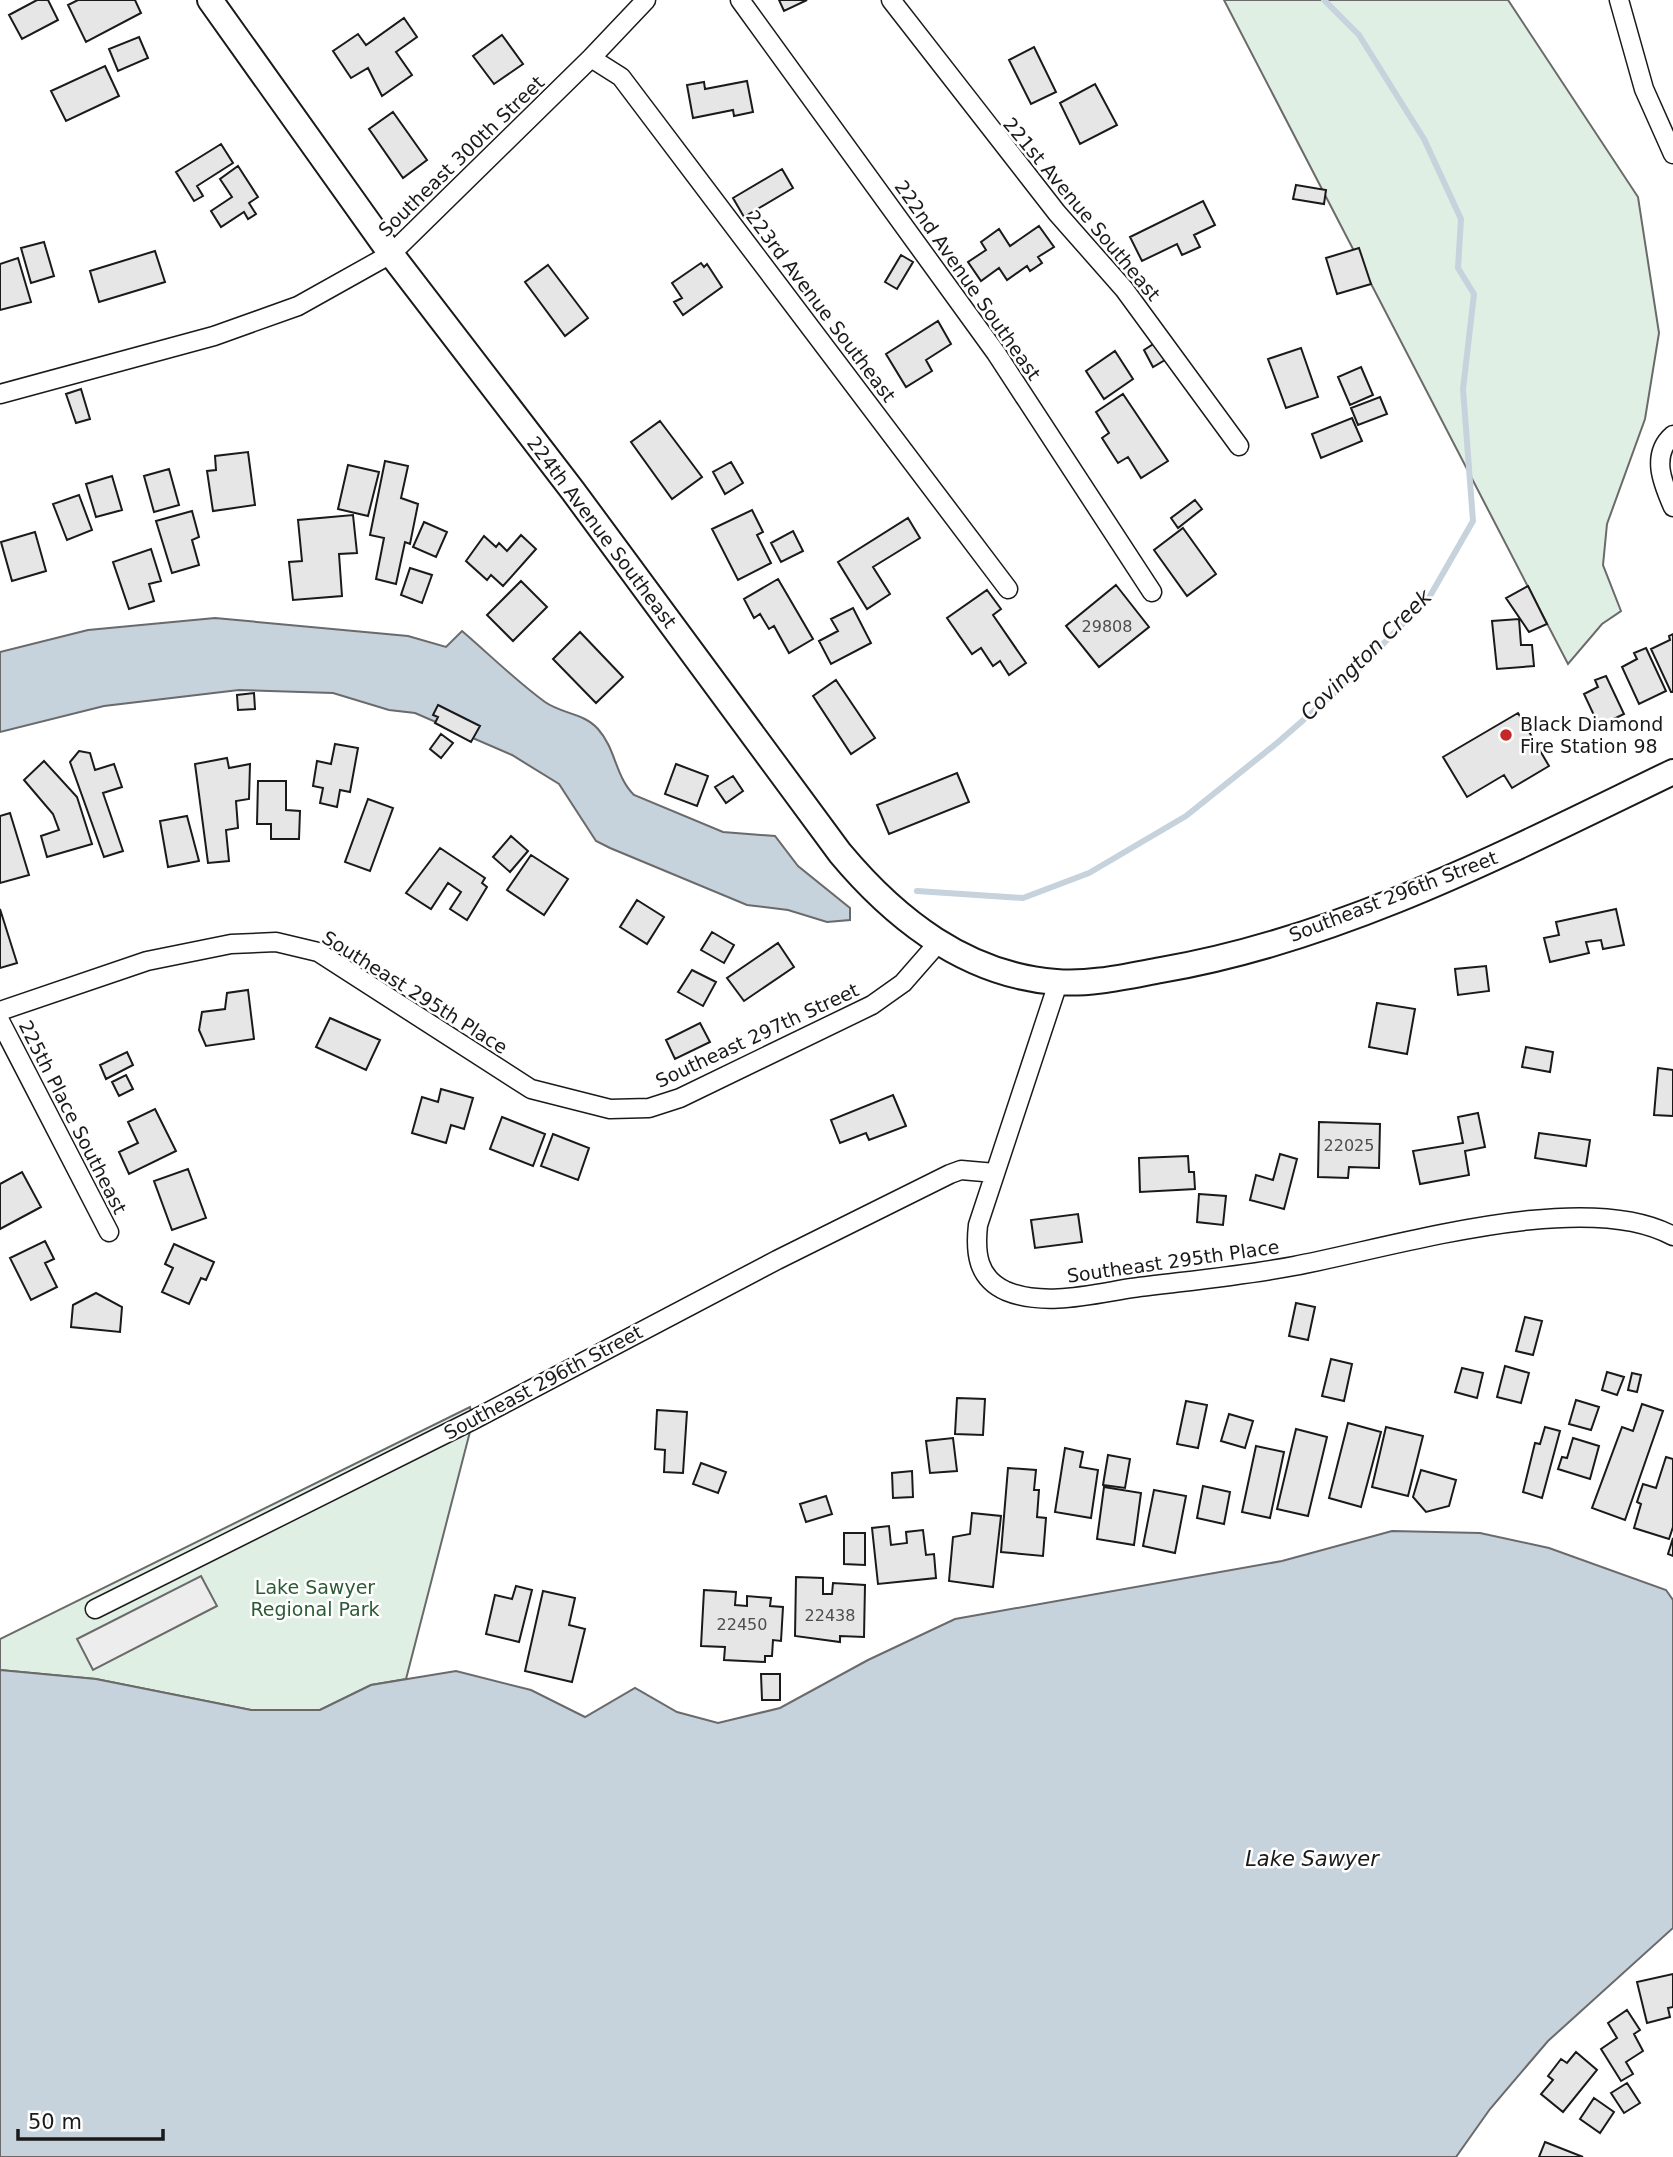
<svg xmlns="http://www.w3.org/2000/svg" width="1673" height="2157" viewBox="0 0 1673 2157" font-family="'DejaVu Sans',sans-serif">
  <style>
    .green { fill: #e0efe3; stroke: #6a6a6a; stroke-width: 2 }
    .parking { fill: #ededed; stroke: #6a6a6a; stroke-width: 2 }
    .water { fill: #c6d2dc; stroke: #6a6a6a; stroke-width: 2 }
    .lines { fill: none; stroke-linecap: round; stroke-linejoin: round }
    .stream { stroke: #c6d2dc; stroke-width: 6 }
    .building { fill: #e6e6e6; stroke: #1a1a1a; stroke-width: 2 }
    .street-casing { stroke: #1a1a1a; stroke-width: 21 }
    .secondary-casing { stroke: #1a1a1a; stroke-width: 28 }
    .street { stroke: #fff; stroke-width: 18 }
    .secondary { stroke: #fff; stroke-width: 24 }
    .poi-dot { fill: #c62828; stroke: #fff; stroke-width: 2.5 }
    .labels { text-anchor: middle; stroke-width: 5; stroke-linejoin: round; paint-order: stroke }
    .number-label { font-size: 16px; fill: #4d4d4d }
    .street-label { font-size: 19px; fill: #1a1a1a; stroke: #fff }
    .poi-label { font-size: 19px; fill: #1a1a1a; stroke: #fff; text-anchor: start }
    .park-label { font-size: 19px; fill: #2b5a34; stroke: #fff }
    .water-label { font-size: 21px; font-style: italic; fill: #1a1a1a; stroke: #fff }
  </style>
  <rect width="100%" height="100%" fill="#fff"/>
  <!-- green -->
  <path class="green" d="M 1224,0 L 1508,0 L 1638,197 L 1659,333 L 1645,419 L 1607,524 L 1603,565 L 1621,611 L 1602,624 L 1568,664 Z
    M 470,1407 L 473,1420 L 406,1679 L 371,1685 L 320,1710 L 251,1710 L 96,1679 L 0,1670 L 0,1639 Z"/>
  <!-- parking -->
  <path class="parking" d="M 201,1576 L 217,1606 L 93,1670 L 77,1639 Z"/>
  <!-- water -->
  <path class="water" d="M 215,618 L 408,636 L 446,647 L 462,631 C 489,654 516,681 545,702 C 562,714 584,713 598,729 C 616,749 615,776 634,795 L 723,832 L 775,836 L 798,866 L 850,908 L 850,920 L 827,922 L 788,910 L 747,905 L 610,848 L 596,841 L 559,784 L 512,755 L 415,713 L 389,710 L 333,693 L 239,690 L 104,706 L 0,732 L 0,652 L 88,630 Z
    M 1392,1531 L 1480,1533 L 1549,1548 L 1666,1590 L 1673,1600 L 1673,1928 L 1548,2041 L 1490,2109 L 1456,2157 L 0,2157 L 0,1670 L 96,1679 L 251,1710 L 320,1710 L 371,1685 L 456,1671 L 531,1690 L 585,1717 L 635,1688 L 677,1712 L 718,1723 L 780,1708 L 868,1660 L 955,1619 L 1282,1561 Z"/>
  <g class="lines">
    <!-- stream -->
    <path class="stream" d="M 917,891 L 1023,898 L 1089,873 L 1186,816 L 1277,743 L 1339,689 L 1430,596 L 1473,521 L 1463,389 L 1474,294 L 1458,268 L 1461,219 L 1424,139 L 1359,35 L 1324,0"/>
  </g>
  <!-- building -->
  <path class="building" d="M 37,0 L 48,0 L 58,20 L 22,39 L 9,15 Z
    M 78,0 L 135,0 L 141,13 L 86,42 L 68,5 Z
    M 779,0 L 807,0 L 784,11 Z
    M 404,18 L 417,37 L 396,52 L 412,75 L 382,96 L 368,68 L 351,78 L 333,51 L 358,34 L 366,45 Z
    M 502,35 L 523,64 L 494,84 L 473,56 Z
    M 139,37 L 148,58 L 118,71 L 109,49 Z
    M 1034,47 L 1056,92 L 1031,104 L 1009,60 Z
    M 105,66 L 119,96 L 66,121 L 51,91 Z
    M 747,81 L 753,112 L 734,116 L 733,110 L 693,118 L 687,85 L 704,82 L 705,89 Z
    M 1095,84 L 1117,125 L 1080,144 L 1060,103 Z
    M 393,112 L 427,160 L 403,178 L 369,129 Z
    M 221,144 L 233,163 L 197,186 L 203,196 L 194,201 L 176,172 Z
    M 238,166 L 258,197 L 249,203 L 256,214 L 248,219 L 244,212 L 221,227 L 211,211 L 232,197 L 220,179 Z
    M 782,169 L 793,188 L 744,217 L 733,198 Z
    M 1296,185 L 1326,190 L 1324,204 L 1293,199 Z
    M 1203,201 L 1215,225 L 1194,235 L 1200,247 L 1182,255 L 1177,244 L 1142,261 L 1130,237 Z
    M 1039,226 L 1054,247 L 1038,257 L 1042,263 L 1030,271 L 1027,266 L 1007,280 L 999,268 L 981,281 L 968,262 L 986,250 L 981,242 L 999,229 L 1010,246 Z
    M 44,242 L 54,276 L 31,283 L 21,248 Z
    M 1359,248 L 1371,284 L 1337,294 L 1326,258 Z
    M 155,251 L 165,282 L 99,302 L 90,271 Z
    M 901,255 L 913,262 L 897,289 L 885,282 Z
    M 18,258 L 31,302 L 0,310 L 0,264 Z
    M 701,263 L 704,267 L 707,264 L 722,287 L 683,315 L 674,302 L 682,298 L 672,283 Z
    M 548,265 L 588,318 L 565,336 L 525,282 Z
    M 938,321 L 951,344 L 926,360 L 932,371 L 906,387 L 886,354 Z
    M 1155,343 L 1165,360 L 1153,367 L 1144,350 Z
    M 1301,348 L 1318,397 L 1286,408 L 1268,359 Z
    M 1115,351 L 1133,379 L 1104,399 L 1086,371 Z
    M 1361,367 L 1373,395 L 1350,405 L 1338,377 Z
    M 81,389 L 90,419 L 76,423 L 66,394 Z
    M 1123,394 L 1168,461 L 1141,478 L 1128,457 L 1118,463 L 1102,438 L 1109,433 L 1096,412 Z
    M 1380,397 L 1387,414 L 1358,425 L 1351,408 Z
    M 1352,418 L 1362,441 L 1321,458 L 1312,434 Z
    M 660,421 L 702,477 L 672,499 L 631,442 Z
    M 248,452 L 255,505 L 213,511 L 207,471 L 216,470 L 215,456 Z
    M 385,461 L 408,466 L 401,498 L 418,504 L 410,544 L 405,542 L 396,584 L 376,579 L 384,538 L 370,535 Z
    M 731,462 L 743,483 L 725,494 L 713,472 Z
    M 348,465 L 379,472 L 368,516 L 338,509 Z
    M 169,469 L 179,505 L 154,512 L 144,476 Z
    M 112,476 L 122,510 L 96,517 L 86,484 Z
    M 79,495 L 92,530 L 67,540 L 53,504 Z
    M 1195,500 L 1202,509 L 1178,528 L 1171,518 Z
    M 752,510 L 763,532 L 757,535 L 771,563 L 738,580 L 712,529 Z
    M 192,511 L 199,537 L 192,540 L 199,565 L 172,573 L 156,521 Z
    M 353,515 L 357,553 L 339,554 L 342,596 L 293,600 L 289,562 L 302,561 L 298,520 Z
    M 908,518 L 920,538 L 873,567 L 890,594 L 867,609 L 838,562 Z
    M 424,522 L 447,532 L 436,557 L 413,547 Z
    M 1183,528 L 1216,574 L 1187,596 L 1154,550 Z
    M 793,531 L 803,551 L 781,562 L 771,543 Z
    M 35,532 L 46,571 L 12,581 L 1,542 Z
    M 521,535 L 536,549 L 503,586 L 491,575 L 487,580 L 466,561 L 484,536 L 496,547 L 499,543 L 507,551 Z
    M 151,549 L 161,581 L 149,584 L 154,601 L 129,609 L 113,562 Z
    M 410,568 L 432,575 L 422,603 L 401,595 Z
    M 778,579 L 813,639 L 789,653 L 774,626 L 769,629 L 760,614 L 754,618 L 744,599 Z
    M 521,581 L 547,607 L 513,641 L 487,615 Z
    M 1116,585 L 1149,627 L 1099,667 L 1066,626 Z
    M 1528,586 L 1547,624 L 1529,632 L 1506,598 Z
    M 987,590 L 1001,609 L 993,615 L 1026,663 L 1009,675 L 1000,661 L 993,666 L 981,648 L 972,654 L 947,618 Z
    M 853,608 L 871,643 L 831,664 L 819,641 L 838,631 L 831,619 Z
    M 1519,619 L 1521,645 L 1532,645 L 1534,666 L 1497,669 L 1492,621 Z
    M 580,632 L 623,677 L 596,703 L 553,659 Z
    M 1673,634 L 1673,692 L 1671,692 L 1651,649 L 1670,640 L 1669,636 Z
    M 1646,648 L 1666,691 L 1639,704 L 1622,667 L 1637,659 L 1634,653 Z
    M 1606,676 L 1624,714 L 1599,726 L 1584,694 L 1598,687 L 1595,680 Z
    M 836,680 L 875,738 L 851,754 L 813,696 Z
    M 254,693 L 255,709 L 238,710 L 237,695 Z
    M 438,705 L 480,726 L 471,742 L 435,723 L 438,717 L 433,715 Z
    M 1518,713 L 1549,766 L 1512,788 L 1504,775 L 1467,797 L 1443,757 Z
    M 441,734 L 453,743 L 441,758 L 430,749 Z
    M 335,744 L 358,748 L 350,792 L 340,790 L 337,807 L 320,803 L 323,788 L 313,786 L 317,761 L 331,764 Z
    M 79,751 L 90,753 L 95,770 L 114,764 L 122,787 L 103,793 L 123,851 L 104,857 L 70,762 Z
    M 227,758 L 229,768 L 250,764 L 249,799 L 236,801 L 238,828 L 226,830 L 229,861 L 208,863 L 195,764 Z
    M 44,761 L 77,797 L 92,844 L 47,857 L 41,836 L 59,830 L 53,814 L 24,780 Z
    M 676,764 L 708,776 L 697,806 L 665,794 Z
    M 957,773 L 969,802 L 889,834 L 877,805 Z
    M 733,776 L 743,791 L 726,803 L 715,787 Z
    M 258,781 L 286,781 L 286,810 L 300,811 L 299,839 L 271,839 L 271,824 L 257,824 Z
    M 368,799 L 393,808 L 370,871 L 345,862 Z
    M 10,813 L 29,875 L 0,883 L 0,816 Z
    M 187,816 L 199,861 L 168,867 L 160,821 Z
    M 511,836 L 528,851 L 510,872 L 493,857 Z
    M 440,848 L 485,878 L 482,883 L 487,887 L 467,920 L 450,909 L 461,892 L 448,883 L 431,909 L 406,893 Z
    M 531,855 L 568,879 L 544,915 L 507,890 Z
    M 637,900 L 664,917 L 647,944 L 620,927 Z
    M 0,909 L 17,963 L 0,968 Z
    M 1616,909 L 1624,945 L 1603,949 L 1601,940 L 1586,942 L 1589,953 L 1550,962 L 1544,938 L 1559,935 L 1556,922 Z
    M 712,932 L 734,945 L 724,963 L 701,950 Z
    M 778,943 L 794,967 L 744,1001 L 727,978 Z
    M 1486,966 L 1489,991 L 1458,995 L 1455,969 Z
    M 692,970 L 716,982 L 703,1006 L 678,992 Z
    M 248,990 L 254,1039 L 206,1046 L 199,1030 L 202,1012 L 225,1009 L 227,993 Z
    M 1377,1003 L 1415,1009 L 1407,1054 L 1369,1047 Z
    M 330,1018 L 380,1040 L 366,1070 L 316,1047 Z
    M 700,1023 L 710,1042 L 675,1059 L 666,1040 Z
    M 1526,1047 L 1553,1052 L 1550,1072 L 1522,1067 Z
    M 127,1052 L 133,1065 L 106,1079 L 100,1065 Z
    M 1658,1068 L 1673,1070 L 1673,1116 L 1654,1115 Z
    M 126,1075 L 133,1089 L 119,1096 L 112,1082 Z
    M 441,1089 L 473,1098 L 464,1129 L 451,1125 L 446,1143 L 412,1133 L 422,1097 L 438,1102 Z
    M 893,1095 L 906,1126 L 869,1140 L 866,1133 L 840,1143 L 831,1120 Z
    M 155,1109 L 176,1151 L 129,1174 L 119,1152 L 138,1143 L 128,1122 Z
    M 1478,1113 L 1485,1147 L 1465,1151 L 1469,1175 L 1420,1184 L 1413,1151 L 1463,1143 L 1458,1117 Z
    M 502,1117 L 545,1134 L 533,1166 L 490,1149 Z
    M 1319,1122 L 1380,1124 L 1379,1168 L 1349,1167 L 1348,1178 L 1318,1177 Z
    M 1539,1133 L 1590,1140 L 1586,1166 L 1535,1158 Z
    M 553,1134 L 589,1148 L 578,1180 L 541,1166 Z
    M 1280,1154 L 1297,1159 L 1284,1209 L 1250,1200 L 1256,1175 L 1273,1180 Z
    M 1188,1156 L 1189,1172 L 1194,1172 L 1195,1189 L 1140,1192 L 1139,1158 Z
    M 188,1169 L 206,1218 L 172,1230 L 154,1181 Z
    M 22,1172 L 41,1207 L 0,1229 L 0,1184 Z
    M 1199,1194 L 1226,1196 L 1223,1225 L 1197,1222 Z
    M 1078,1214 L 1082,1242 L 1035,1248 L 1031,1220 Z
    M 45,1241 L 54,1259 L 45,1263 L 57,1287 L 31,1300 L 10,1258 Z
    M 174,1244 L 214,1262 L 206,1280 L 201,1278 L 189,1304 L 162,1292 L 173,1268 L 165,1264 Z
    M 96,1293 L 122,1307 L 120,1332 L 71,1327 L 73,1305 Z
    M 1296,1303 L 1315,1307 L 1308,1340 L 1289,1336 Z
    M 1525,1317 L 1542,1321 L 1533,1355 L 1516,1351 Z
    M 1331,1359 L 1352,1364 L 1344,1401 L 1322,1396 Z
    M 1505,1366 L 1529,1373 L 1521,1403 L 1497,1397 Z
    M 1462,1368 L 1483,1373 L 1477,1398 L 1455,1392 Z
    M 1607,1372 L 1624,1377 L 1617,1395 L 1602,1390 Z
    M 1632,1373 L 1641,1375 L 1637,1392 L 1628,1390 Z
    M 957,1398 L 985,1399 L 983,1435 L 955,1434 Z
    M 1576,1400 L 1599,1407 L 1591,1430 L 1569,1424 Z
    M 1186,1401 L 1207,1405 L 1198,1448 L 1177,1444 Z
    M 1642,1404 L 1663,1411 L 1625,1520 L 1592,1508 L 1622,1427 L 1633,1431 Z
    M 657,1410 L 687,1412 L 683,1473 L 664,1472 L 665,1450 L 655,1449 Z
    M 1229,1414 L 1253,1421 L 1245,1448 L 1221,1441 Z
    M 1348,1423 L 1381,1432 L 1361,1507 L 1329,1498 Z
    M 1386,1427 L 1423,1436 L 1408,1496 L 1372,1487 Z
    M 1545,1427 L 1560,1431 L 1542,1498 L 1523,1492 L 1535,1443 L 1540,1444 Z
    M 1296,1429 L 1327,1437 L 1308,1516 L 1277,1509 Z
    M 953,1438 L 957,1471 L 930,1473 L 926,1441 Z
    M 1573,1438 L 1599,1446 L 1590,1479 L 1558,1469 L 1562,1457 L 1567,1458 Z
    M 1256,1446 L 1284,1452 L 1270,1518 L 1242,1512 Z
    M 1065,1448 L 1083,1452 L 1080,1467 L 1098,1470 L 1091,1518 L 1055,1512 Z
    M 1108,1455 L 1130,1459 L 1125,1488 L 1103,1485 Z
    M 1666,1457 L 1673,1459 L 1673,1527 L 1669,1539 L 1634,1528 L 1641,1504 L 1637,1502 L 1643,1484 L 1656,1488 Z
    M 701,1463 L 726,1472 L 718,1493 L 693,1484 Z
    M 1008,1468 L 1036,1470 L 1034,1490 L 1039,1490 L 1037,1517 L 1046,1518 L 1043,1556 L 1001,1552 Z
    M 1421,1470 L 1456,1480 L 1449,1506 L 1426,1512 L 1413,1497 Z
    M 912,1471 L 913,1497 L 893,1498 L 892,1473 Z
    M 1203,1486 L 1230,1492 L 1224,1524 L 1197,1518 Z
    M 1104,1487 L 1141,1493 L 1134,1545 L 1097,1539 Z
    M 1154,1490 L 1186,1496 L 1175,1553 L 1143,1546 Z
    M 826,1496 L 832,1514 L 806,1522 L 800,1504 Z
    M 972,1513 L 1001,1516 L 993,1587 L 949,1581 L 953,1537 L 970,1534 Z
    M 889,1526 L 891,1545 L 907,1543 L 906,1532 L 923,1530 L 926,1555 L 934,1554 L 936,1578 L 878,1584 L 872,1528 Z
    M 844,1533 L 865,1533 L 865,1565 L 844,1564 Z
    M 1673,1538 L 1673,1556 L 1668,1554 Z
    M 796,1577 L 823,1578 L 823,1594 L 832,1594 L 833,1583 L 865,1585 L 864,1637 L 840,1636 L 840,1642 L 795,1636 Z
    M 516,1586 L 532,1590 L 519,1642 L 486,1634 L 495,1595 L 512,1599 Z
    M 704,1590 L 736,1592 L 735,1605 L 747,1606 L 747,1596 L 771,1598 L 770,1606 L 783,1607 L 781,1641 L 773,1640 L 772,1656 L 765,1656 L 765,1662 L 724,1660 L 725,1647 L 701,1646 Z
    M 543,1591 L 575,1598 L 569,1625 L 585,1629 L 572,1682 L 525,1671 Z
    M 761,1674 L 780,1674 L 780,1700 L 762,1700 Z
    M 1673,1974 L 1673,2007 L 1668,2008 L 1670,2017 L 1647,2023 L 1637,1982 Z
    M 1627,2010 L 1640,2030 L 1634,2034 L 1643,2051 L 1626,2062 L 1633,2074 L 1621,2081 L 1601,2049 L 1617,2038 L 1608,2023 Z
    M 1576,2052 L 1597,2070 L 1563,2112 L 1541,2094 L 1553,2080 L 1548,2076 L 1561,2059 L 1567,2063 Z
    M 1627,2083 L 1640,2103 L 1624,2113 L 1611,2093 Z
    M 1594,2098 L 1614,2112 L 1600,2133 L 1580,2119 Z
    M 1545,2142 L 1583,2157 L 1539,2157 Z"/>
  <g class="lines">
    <!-- street casing -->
    <g class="street-casing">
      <path id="street" d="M 740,0 L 996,353 L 1152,592
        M 891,0 L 1057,213 L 1124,289 L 1239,446
        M 1619,0 L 1644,89 L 1673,154
        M 591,58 L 621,77 L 1008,589
        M 0,394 L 214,336 L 298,306 L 391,254 L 591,58 L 646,0
        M 1673,435 C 1650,455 1663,484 1673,507
        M 1058,983 L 978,1225 C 975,1252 977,1278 1006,1291 C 1044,1307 1093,1294 1132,1288 C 1186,1281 1241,1276 1294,1266 C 1391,1248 1585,1187 1673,1236
        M 0,1011 L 147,961 L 231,944 L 276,942 L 318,952 L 531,1089 L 610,1109 L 649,1108 L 680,1098 L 872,1005 L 903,983 L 938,943
        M 0,1021 L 109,1232
        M 95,1609 L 473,1420 L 777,1260 L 950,1174 L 961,1170 L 995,1173"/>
    </g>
    <!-- secondary casing -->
    <g class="secondary-casing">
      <path id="secondary" d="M 210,0 L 391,254 L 573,491 L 840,853 C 896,920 966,975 1056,982 C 1090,985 1128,976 1161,970 C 1342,939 1509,851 1673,772"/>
    </g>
    <!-- street -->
    <use href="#street" class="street"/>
    <!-- secondary -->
    <use href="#secondary" class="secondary"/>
  </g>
  <!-- markers -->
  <circle class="poi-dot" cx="1506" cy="735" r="7"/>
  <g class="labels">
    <!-- number labels -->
    <g class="number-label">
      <text x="1107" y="632">29808</text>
      <text x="1349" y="1151">22025</text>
      <text x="830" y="1621">22438</text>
      <text x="742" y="1630">22450</text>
    </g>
    <!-- street labels -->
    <g class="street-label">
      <text transform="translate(461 156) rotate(-44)" y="7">Southeast 300th Street</text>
      <text transform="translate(1082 209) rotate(50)" y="7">221st Avenue Southeast</text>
      <text transform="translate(968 280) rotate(55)" y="7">222nd Avenue Southeast</text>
      <text transform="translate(821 306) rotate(53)" y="7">223rd Avenue Southeast</text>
      <text transform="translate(602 532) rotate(53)" y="7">224th Avenue Southeast</text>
      <text transform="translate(1393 896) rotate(-21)" y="7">Southeast 296th Street</text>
      <text transform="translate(415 992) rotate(32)" y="7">Southeast 295th Place</text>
      <text transform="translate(757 1035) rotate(-25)" y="7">Southeast 297th Street</text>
      <text transform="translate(73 1117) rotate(63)" y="7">225th Place Southeast</text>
      <text transform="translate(1173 1261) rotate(-8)" y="7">Southeast 295th Place</text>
      <text transform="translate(543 1382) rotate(-28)" y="7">Southeast 296th Street</text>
    </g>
    <!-- poi labels -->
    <g class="poi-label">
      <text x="1520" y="731">Black Diamond<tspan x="1520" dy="22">Fire Station 98</tspan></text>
    </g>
    <!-- park labels -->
    <g class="park-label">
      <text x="315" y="1594">Lake Sawyer<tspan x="315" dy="22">Regional Park</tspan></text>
    </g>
    <!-- water labels -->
    <g class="water-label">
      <text transform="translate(1366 655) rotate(-45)" y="7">Covington Creek</text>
      <text x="1312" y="1866">Lake Sawyer</text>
    </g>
  </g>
  <!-- scale -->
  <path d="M18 2129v10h145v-10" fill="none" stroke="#1a1a1a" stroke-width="3.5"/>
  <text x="28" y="2129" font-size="21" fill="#1a1a1a" stroke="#ffffff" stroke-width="5" paint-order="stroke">50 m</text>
</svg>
